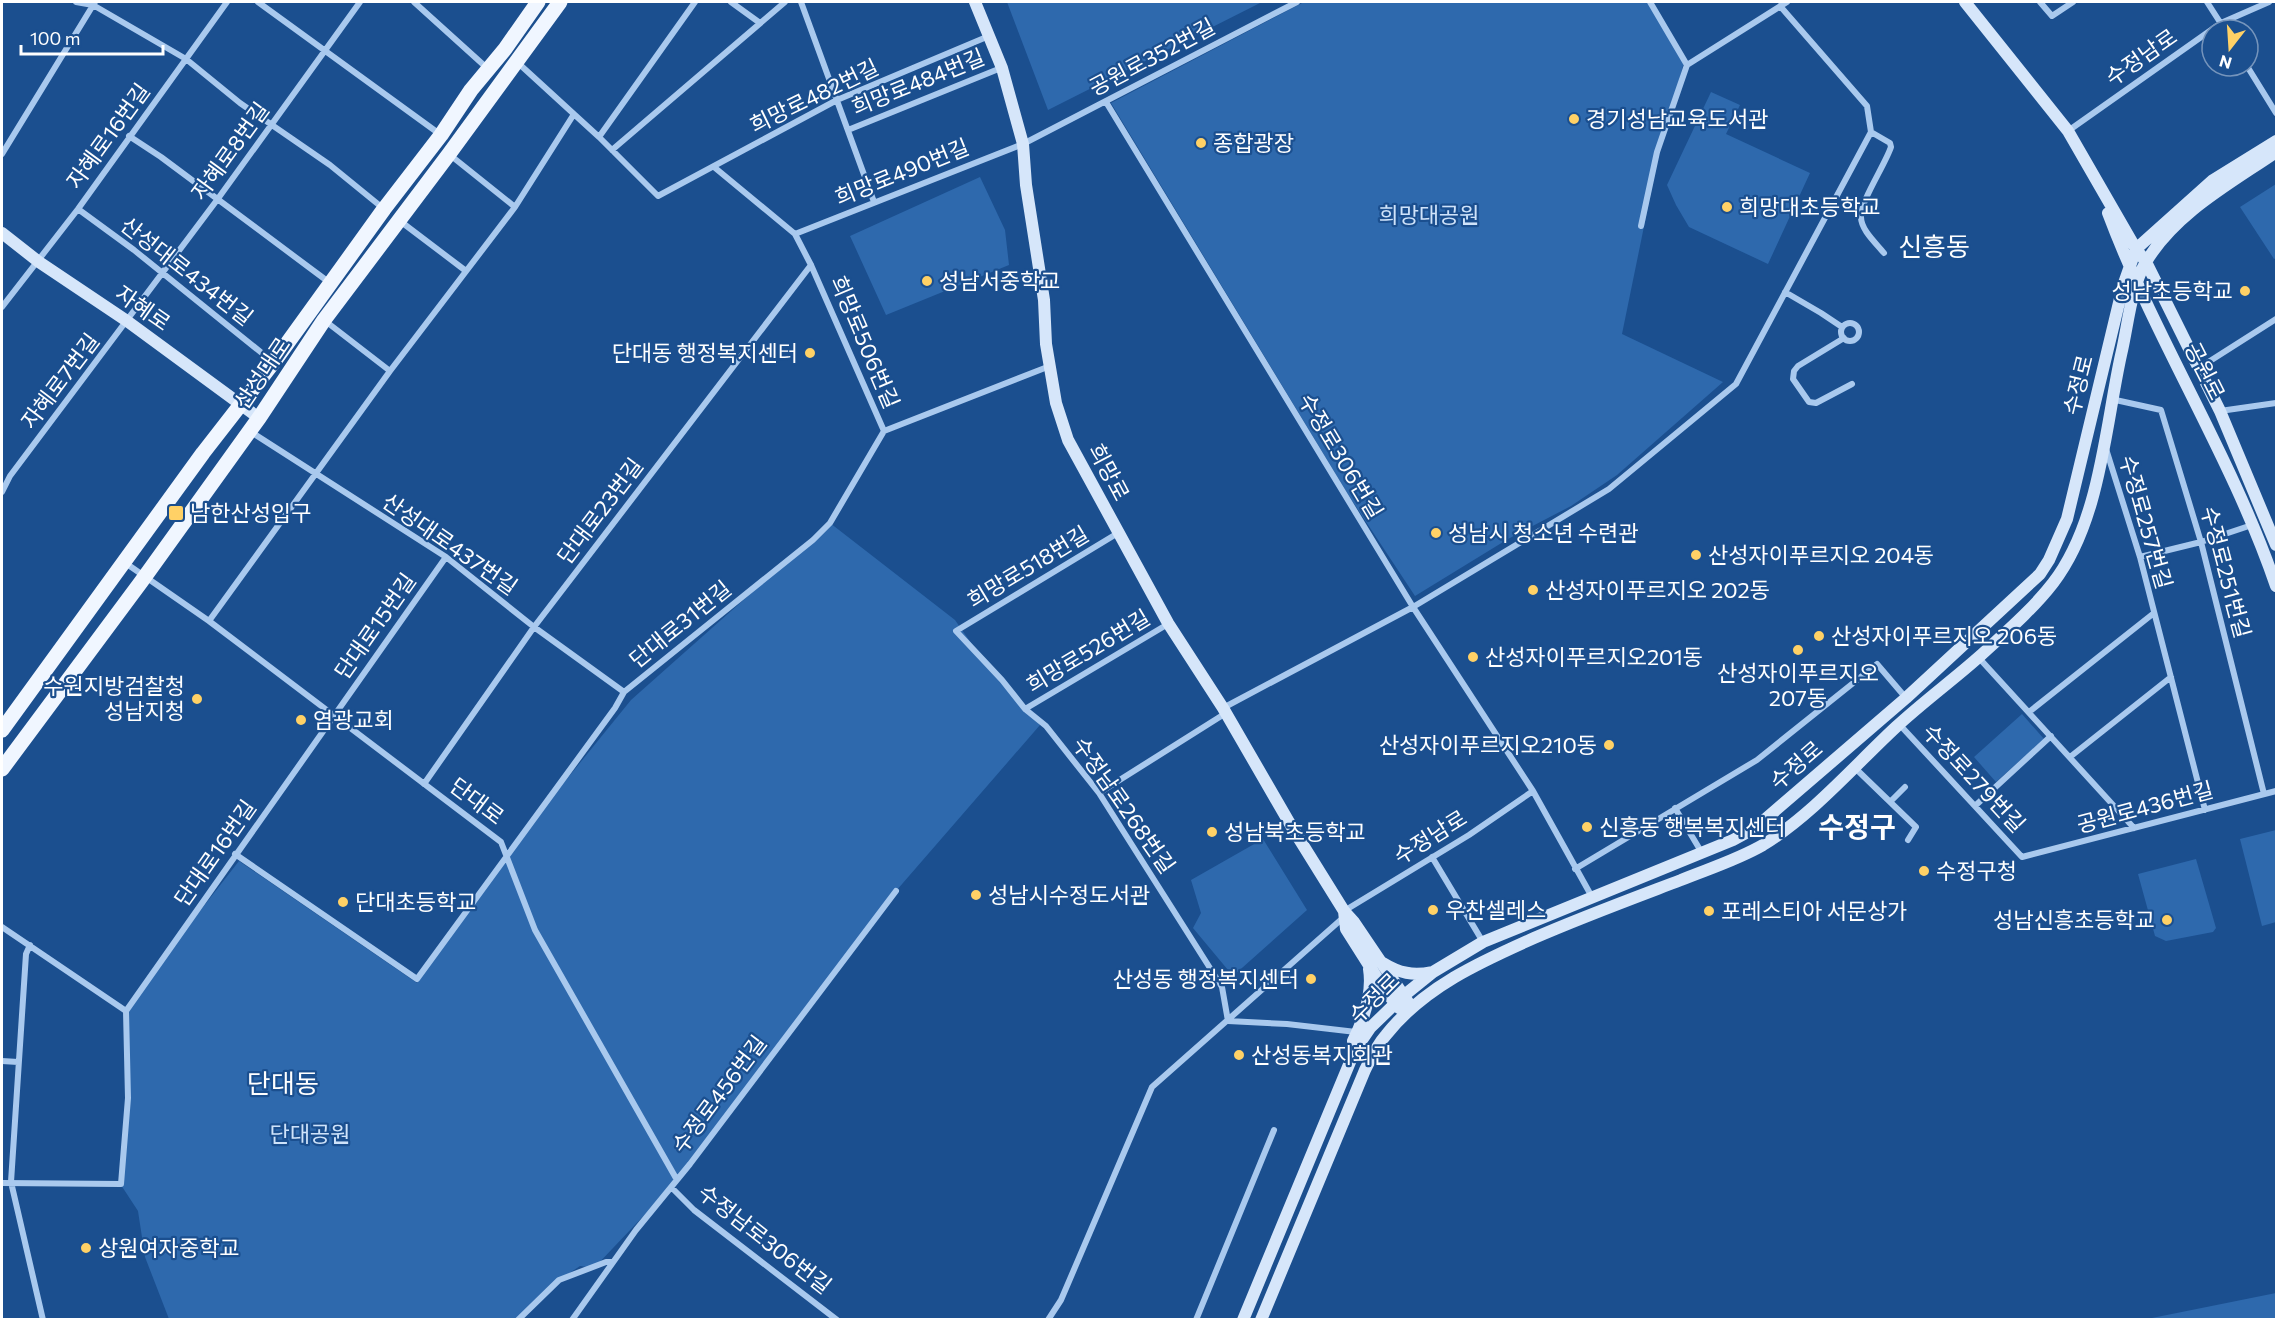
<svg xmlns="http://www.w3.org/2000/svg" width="2278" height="1321" viewBox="0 0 2278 1321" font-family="Commissioner,'Noto Sans KR',sans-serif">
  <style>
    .green { fill: #2e69ad }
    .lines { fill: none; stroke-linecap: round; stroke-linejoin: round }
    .street { stroke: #a9c9ee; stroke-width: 6 }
    .secondary { stroke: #d6e6fa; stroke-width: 12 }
    .primary { stroke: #f0f6ff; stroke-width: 15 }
    .poi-dot { fill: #ffd166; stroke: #1b4f8f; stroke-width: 2 }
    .labels { text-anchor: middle; stroke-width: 4.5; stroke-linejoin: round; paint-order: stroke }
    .street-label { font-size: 22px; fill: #fff; stroke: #1b4f8f }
    .poi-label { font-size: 22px; fill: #fff; stroke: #1b4f8f; text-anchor: start }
    .park-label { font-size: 22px; fill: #cfe3fa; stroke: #1b4f8f }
    .quarter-label { font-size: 26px; fill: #fff; stroke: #1b4f8f }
    .district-label { font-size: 28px; font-weight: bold; fill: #fff; stroke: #1b4f8f }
  </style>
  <rect width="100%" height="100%" fill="#1b4f8f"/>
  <!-- green -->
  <path class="green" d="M 1007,2 L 1262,2 L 1048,110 Z
    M 1304,2 L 1648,2 L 1684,62 L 1658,158 L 1622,334 L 1723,382 L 1617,475 L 1571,506 L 1508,539 L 1415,596 L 1349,496 L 1111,103 Z
    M 1711,92 L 1740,105 L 1726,134 L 1810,173 L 1768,264 L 1689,227 L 1676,205 L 1667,185 Z
    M 980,177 L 1005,230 L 1009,265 L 886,315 L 850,236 Z
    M 2276,184 L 2276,258 L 2274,259 L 2240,207 Z
    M 830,523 L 955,620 L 976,650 L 1040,725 L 896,891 L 671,1187 L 594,1268 L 580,1266 L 559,1280 L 518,1319 L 169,1319 L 145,1257 L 138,1211 L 121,1185 L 128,1098 L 126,1011 L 157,966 L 239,861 L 417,983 L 506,854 L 631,700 Z
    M 2022,714 L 2044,739 L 1996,782 L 1974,757 Z
    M 2276,830 L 2276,922 L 2262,926 L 2240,839 Z
    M 1263,839 L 1307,910 L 1233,976 L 1193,928 L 1201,913 L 1191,880 Z
    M 2196,859 L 2216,928 L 2213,932 L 2166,941 L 2155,936 L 2138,874 Z
    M 2276,1293 L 2276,1319 L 2147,1319 Z"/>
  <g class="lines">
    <!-- street -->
    <path class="street" d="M 76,2 L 93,5 L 186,59 L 240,103 L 330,165 L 384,209
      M 258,2 L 441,135
      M 414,2 L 487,68
      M 731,2 L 760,23
      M 801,2 L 874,202
      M 1650,2 L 1687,65
      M 2040,2 L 2052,16 L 2073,2
      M 2207,2 L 2225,30
      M 517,62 L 599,137 L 658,196 L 837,100 L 989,36
      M 2247,66 L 2276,113
      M 1106,102 L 1413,607 L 1609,489 L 1736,384 L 1871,132 L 1867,106 L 1780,6
      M 848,130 L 1001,68
      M 2068,131 L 2221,23 L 2269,2
      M 1871,132 L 1890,143 L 1891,147 C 1885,165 1860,202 1861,217 C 1861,230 1876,243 1884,253
      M 129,136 L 161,157 L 330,283
      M 599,137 L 695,2
      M 612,150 L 785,2
      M 2,154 L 95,2
      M 450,155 L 515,207
      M 714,167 L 795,234 L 811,265 L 884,431 L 1050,366
      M 78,209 L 134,250 L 273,362
      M 400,221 L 466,271
      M 1641,226 L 1657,152 L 1687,65 L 1787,2
      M 795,234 L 1023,144 L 1297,2
      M 1785,292 L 1821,313 L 1842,327
      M 2,307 L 78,209 L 227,2
      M 324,320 L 390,371
      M1841 332a9 9 0 1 1 18 0a9 9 0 1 1-18 0Z
      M 1844,338 L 1798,366 L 1794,371 L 1793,379 L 1809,402 L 1816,403 L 1852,384
      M 2199,368 L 2276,319
      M 2111,399 L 2161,410 L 2201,542 L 2264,794
      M 2220,411 L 2276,403
      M 251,432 L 446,557 L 534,627 L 624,692
      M 2106,449 L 2140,557 L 2205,810
      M 2,492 L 10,476 L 217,200 L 360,2
      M 1118,533 L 956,631 L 1002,680 L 1025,709 L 1046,726 L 1099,793 L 1222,987 L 1228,1021 L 1287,1024 L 1356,1032
      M 2140,557 L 2201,542 L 2252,525
      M 124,562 L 209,621 L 501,842 L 535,930 L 677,1180
      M 209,621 L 390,371 L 515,207 L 574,114
      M 1979,658 L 2134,828
      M 1223,708 L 1413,607 L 1533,791 L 1592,897
      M 1025,709 L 1168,624
      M 2029,712 L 2154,613
      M 1899,724 L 2022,857 L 2276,791
      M 2070,757 L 2171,677
      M 1854,767 L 1916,827 L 1908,840
      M 424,784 L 534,627 L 811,265
      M 1099,793 L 1226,713
      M 1890,802 L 1905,787
      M 1976,805 L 2051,736
      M 1675,808 L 1702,853
      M 235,854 L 417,979 L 615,708 L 624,692 L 813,540 L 830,523 L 884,431
      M 1432,857 L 1483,942
      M 1575,869 L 1757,760 L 1877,664 L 1906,698
      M 1344,911 L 1469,835 L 1533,791
      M 2,927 L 126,1011
      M 30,945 L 26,954 L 11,1182 L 43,1320
      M 126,1011 L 446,557
      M 2,1061 L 18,1062
      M 2,1183 L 121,1184 L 128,1098 L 126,1011
      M 671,1187 L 694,1210 L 837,1320
      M 518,1320 L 559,1280 L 606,1262 L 613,1262
      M 572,1320 L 636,1230 L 690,1164 L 896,891
      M 1048,1320 L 1061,1300 L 1152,1087 L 1344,917
      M 1196,1320 L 1274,1130"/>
    <!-- secondary -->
    <path class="secondary" d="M 975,2 L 1002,68 L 1023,144 L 1026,185 L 1044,300 L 1046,344 L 1056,403 L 1068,440 L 1168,623 L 1223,708 L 1293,829 L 1344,911 L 1354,922 L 1408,1002
      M 1965,2 L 2068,131 L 2136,249 L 2146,262 L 2220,411 L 2276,545
      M 2108,213 C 2156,341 2232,457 2276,586
      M 2,233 L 39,262 L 127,321 L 259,418
      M 1344,911 L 1346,929 L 1384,989 L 1399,1008
      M 1383,963 C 1399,973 1413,976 1432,972
      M 1353,1041 C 1364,1019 1373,994 1369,969
      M 1243,1320 L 1355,1050 L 1370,1028 L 1402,997 L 1433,972 L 1483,942 L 1733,840 L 1755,828 L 1906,698 L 2040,574 L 2049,560 L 2067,519 L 2123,286 L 2136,249 L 2213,180 L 2276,141
      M 1261,1320 L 1365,1070 C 1371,1058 1377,1045 1386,1035 C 1424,987 1480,962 1534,938 C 1582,917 1631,899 1681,880 C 1708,869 1737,860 1763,845 C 1812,815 1854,766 1896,727 C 1923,702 1953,680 1980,656 C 2005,633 2033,609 2053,583 C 2100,522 2105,428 2121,355 C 2128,326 2131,286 2146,262 C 2175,213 2231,183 2276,152"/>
    <!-- primary -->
    <path class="primary" d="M 2,730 L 203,453 L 273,363 L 384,209 L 441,135 L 471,90 L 505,49 L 538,2
      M 2,769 L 141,582 L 259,418 L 324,320 L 449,154 L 560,2"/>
  </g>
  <!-- markers -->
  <g class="poi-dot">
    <circle cx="1574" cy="119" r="6"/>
    <circle cx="1201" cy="143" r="6"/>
    <circle cx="1727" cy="207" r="6"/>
    <circle cx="927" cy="281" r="6"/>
    <circle cx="2245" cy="291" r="6"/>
    <circle cx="810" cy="353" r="6"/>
    <rect x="168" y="505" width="16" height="16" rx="3"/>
    <circle cx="1436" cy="533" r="6"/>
    <circle cx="1696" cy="555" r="6"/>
    <circle cx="1533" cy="590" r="6"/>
    <circle cx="1819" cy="636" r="6"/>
    <circle cx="1798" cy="650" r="6"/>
    <circle cx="1473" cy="657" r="6"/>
    <circle cx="197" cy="699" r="6"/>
    <circle cx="301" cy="720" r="6"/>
    <circle cx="1609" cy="745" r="6"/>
    <circle cx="1587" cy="827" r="6"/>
    <circle cx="1212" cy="832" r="6"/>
    <circle cx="1924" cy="871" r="6"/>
    <circle cx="976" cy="895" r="6"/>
    <circle cx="343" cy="902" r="6"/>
    <circle cx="1433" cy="910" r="6"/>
    <circle cx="1709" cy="911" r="6"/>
    <circle cx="2167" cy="920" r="6"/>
    <circle cx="1311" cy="979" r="6"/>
    <circle cx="1239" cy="1055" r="6"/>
    <circle cx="86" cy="1248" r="6"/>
  </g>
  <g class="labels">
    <!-- street labels -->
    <g class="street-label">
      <text transform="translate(1152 57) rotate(-28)" y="8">공원로352번길</text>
      <text transform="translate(2141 57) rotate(-35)" y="8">수정남로</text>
      <text transform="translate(918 82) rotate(-22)" y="8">희망로484번길</text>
      <text transform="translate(814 96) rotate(-26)" y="8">희망로482번길</text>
      <text transform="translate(108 136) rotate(-54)" y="8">자혜로16번길</text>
      <text transform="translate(230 151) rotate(-54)" y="8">자혜로8번길</text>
      <text transform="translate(902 172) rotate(-22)" y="8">희망로490번길</text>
      <text transform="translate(187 271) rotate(38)" y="8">산성대로434번길</text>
      <text transform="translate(143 308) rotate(35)" y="8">자혜로</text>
      <text transform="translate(865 342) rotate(67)" y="8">희망로506번길</text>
      <text transform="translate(2205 371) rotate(63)" y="8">공원로</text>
      <text transform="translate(262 373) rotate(-56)" y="8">산성대로</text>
      <text transform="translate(60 381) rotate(-53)" y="8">자혜로7번길</text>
      <text transform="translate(2078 385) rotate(-76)" y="8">수정로</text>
      <text transform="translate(1341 456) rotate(59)" y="8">수정로306번길</text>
      <text transform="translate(1109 472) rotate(62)" y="8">희망로</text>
      <text transform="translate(600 511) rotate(-53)" y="8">단대로23번길</text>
      <text transform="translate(2146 522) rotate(74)" y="8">수정로257번길</text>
      <text transform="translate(450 544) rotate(35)" y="8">산성대로437번길</text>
      <text transform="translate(1028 567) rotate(-31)" y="8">희망로518번길</text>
      <text transform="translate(2226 572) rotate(75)" y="8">수정로251번길</text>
      <text transform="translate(680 624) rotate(-39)" y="8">단대로31번길</text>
      <text transform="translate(375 626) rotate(-55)" y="8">단대로15번길</text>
      <text transform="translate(1088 651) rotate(-31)" y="8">희망로526번길</text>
      <text transform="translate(1796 765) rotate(-41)" y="8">수정로</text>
      <text transform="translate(1974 778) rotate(47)" y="8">수정로279번길</text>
      <text transform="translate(477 801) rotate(37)" y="8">단대로</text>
      <text transform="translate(1124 805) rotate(55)" y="8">수정남로268번길</text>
      <text transform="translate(2145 807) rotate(-15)" y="8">공원로436번길</text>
      <text transform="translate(1430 837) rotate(-32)" y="8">수정남로</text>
      <text transform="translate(215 853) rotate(-55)" y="8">단대로16번길</text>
      <text transform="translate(1374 998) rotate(-45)" y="8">수정로</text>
      <text transform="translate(719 1094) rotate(-53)" y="8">수정로456번길</text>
      <text transform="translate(765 1239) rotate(38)" y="8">수정남로306번길</text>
    </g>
    <!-- poi labels -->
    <g class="poi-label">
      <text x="1586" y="127">경기성남교육도서관</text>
      <text x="1213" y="151">종합광장</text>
      <text x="1739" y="215">희망대초등학교</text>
      <text x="939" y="289">성남서중학교</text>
      <text x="2233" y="299" text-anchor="end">성남초등학교</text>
      <text x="798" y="361" text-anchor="end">단대동 행정복지센터</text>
      <text x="190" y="521">남한산성입구</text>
      <text x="1448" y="541">성남시 청소년 수련관</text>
      <text x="1708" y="563">산성자이푸르지오 204동</text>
      <text x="1545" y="598">산성자이푸르지오 202동</text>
      <text x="1831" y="644">산성자이푸르지오 206동</text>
      <text x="1485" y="665">산성자이푸르지오201동</text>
      <text x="1798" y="681" text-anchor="middle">산성자이푸르지오<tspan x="1798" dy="25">207동</tspan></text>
      <text x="185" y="694" text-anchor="end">수원지방검찰청<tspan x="185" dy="25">성남지청</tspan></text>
      <text x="313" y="728">염광교회</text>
      <text x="1597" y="753" text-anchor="end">산성자이푸르지오210동</text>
      <text x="1599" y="835">신흥동 행복복지센터</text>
      <text x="1224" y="840">성남북초등학교</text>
      <text x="1936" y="879">수정구청</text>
      <text x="988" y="903">성남시수정도서관</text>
      <text x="355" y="910">단대초등학교</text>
      <text x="1445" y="918">우찬셀레스</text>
      <text x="1721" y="919">포레스티아 서문상가</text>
      <text x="2155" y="928" text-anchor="end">성남신흥초등학교</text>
      <text x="1299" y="987" text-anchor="end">산성동 행정복지센터</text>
      <text x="1251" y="1063">산성동복지회관</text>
      <text x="98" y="1256">상원여자중학교</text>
    </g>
    <!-- park labels -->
    <g class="park-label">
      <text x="1429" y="223">희망대공원</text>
      <text x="310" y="1142">단대공원</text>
    </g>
    <!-- quarter labels -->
    <g class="quarter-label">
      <text x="1934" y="256">신흥동</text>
      <text x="283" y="1093">단대동</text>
    </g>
    <!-- district labels -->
    <g class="district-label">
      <text x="1857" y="837">수정구</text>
    </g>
  </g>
  <!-- border -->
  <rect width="2278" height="1321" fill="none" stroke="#ffffff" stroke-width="6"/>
  <!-- north arrow -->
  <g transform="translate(2230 48) rotate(197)"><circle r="28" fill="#1b4f8f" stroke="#7695bc" stroke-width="1.5"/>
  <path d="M0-4.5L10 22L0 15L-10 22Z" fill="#ffd166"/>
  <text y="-9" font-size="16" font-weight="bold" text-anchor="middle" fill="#ffffff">N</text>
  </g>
  <!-- scale -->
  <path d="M21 45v9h142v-9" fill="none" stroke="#ffffff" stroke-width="3"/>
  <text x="30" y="45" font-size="18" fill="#ffffff" stroke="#1b4f8f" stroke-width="4.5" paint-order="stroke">100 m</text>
</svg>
